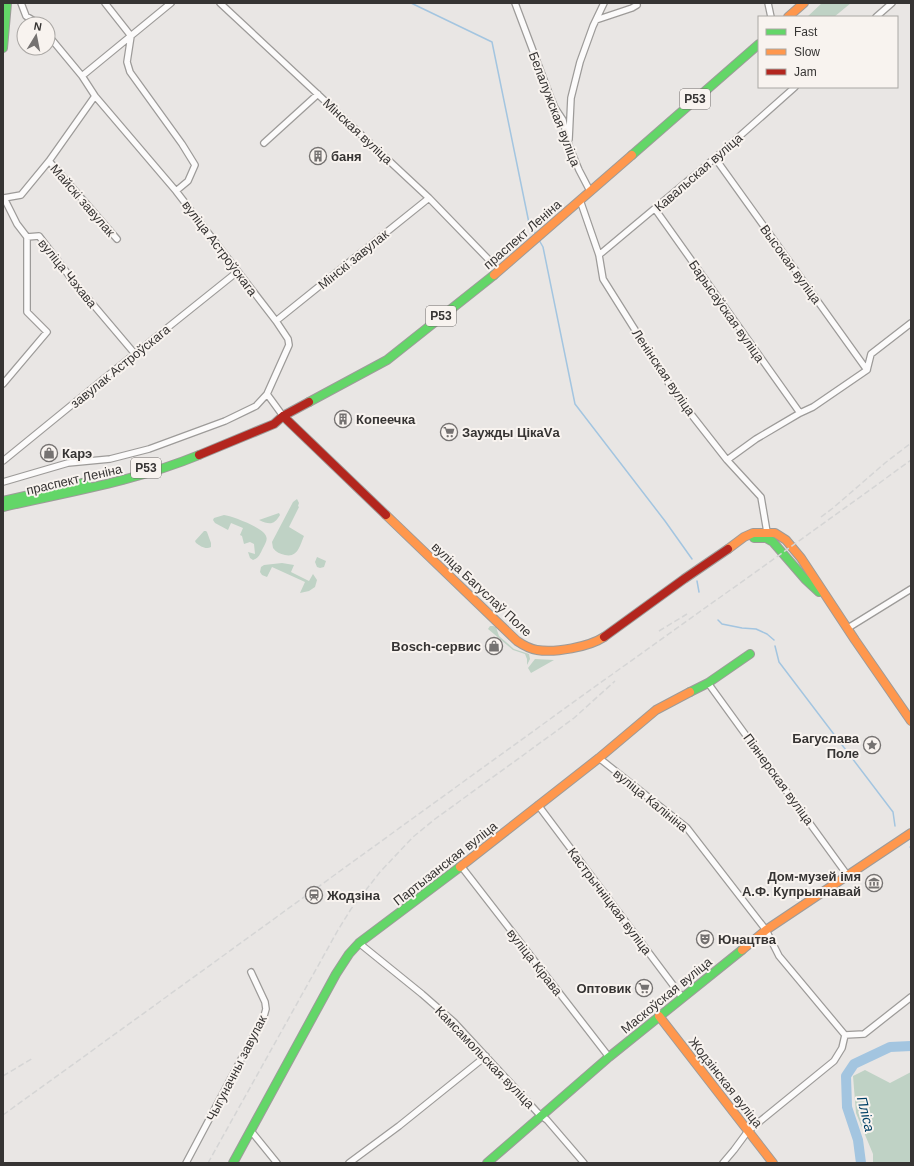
<svg xmlns="http://www.w3.org/2000/svg" width="914" height="1166" viewBox="0 0 914 1166" font-family="Arial,sans-serif">
  <style>
    .green { fill: #bfd2c5 }
    .lines { fill: none; stroke-linecap: round; stroke-linejoin: round }
    .stream { stroke: #a3c5e0; stroke-width: 1.5 }
    .river { stroke: #a3c5e0; stroke-width: 10 }
    .street-casing { stroke: #9d9b99; stroke-width: 8 }
    .fast-casing { stroke: #9d9b99; stroke-width: 10 }
    .slow-casing { stroke: #9d9b99; stroke-width: 10 }
    .jam-casing { stroke: #9d9b99; stroke-width: 10 }
    .street { stroke: #fcfbfb; stroke-width: 5.5 }
    .fast { stroke: #63d668; stroke-width: 8 }
    .slow { stroke: #ff974d; stroke-width: 8 }
    .jam { stroke: #b3261e; stroke-width: 8 }
    .rail { stroke: #d5d5d5; stroke-width: 1.5; stroke-dasharray: 6 3; stroke-linecap: butt }
    .labels { text-anchor: middle; stroke-width: 4; stroke-linejoin: round; paint-order: stroke }
    .shield { fill: #f8f3ef; stroke: #706d6b; stroke-width: 1 }
    .shield-label { font-size: 12px; font-weight: bold; fill: #363433 }
    .street-label { font-size: 13px; fill: #363433; stroke: #f8f3ef }
    .poi-label { font-size: 13px; font-weight: bold; fill: #363433; stroke: #f8f3ef; text-anchor: start }
    .water-label { font-size: 14px; font-style: italic; fill: #004066; stroke: #f8f3ef }
  </style>
  <rect width="100%" height="100%" fill="#e9e6e4"/>
  <!-- green -->
  <path class="green" d="M 822,3 L 851,3 L 834,17 L 807,17 Z
    M 297,499 L 299,503 L 298,506 L 299,507 L 289,527 L 304,536 C 300,545 298,558 285,555 C 280,554 276,552 273,548 L 272,542 L 293,502 Z
    M 279,513 L 280,515 C 274,525 270,525 259,520 Z
    M 224,515 C 232,516 264,528 266,536 C 268,540 265,544 263,548 C 260,554 259,558 253,560 L 250,558 L 248,552 L 255,554 L 254,544 L 250,542 L 244,544 L 242,536 L 240,535 L 243,528 L 231,523 L 228,530 L 215,523 L 213,520 L 214,518 Z
    M 204,531 L 206,531 L 207,532 L 211,543 L 211,547 C 206,550 200,546 196,543 L 195,541 Z
    M 317,557 L 326,561 L 324,567 L 320,568 L 317,567 L 315,562 Z
    M 282,563 L 294,565 L 291,572 L 309,581 L 313,574 L 317,580 L 315,587 L 309,591 L 300,593 L 305,582 L 272,567 L 267,577 L 262,575 L 260,572 L 261,567 L 264,565 Z
    M 490,626 L 493,626 L 496,627 L 499,636 L 514,649 L 529,654 L 530,659 L 527,665 L 527,659 L 525,654 L 513,650 L 488,629 Z
    M 535,659 L 554,660 L 531,673 L 528,668 Z
    M 865,1070 L 890,1083 L 911,1072 L 911,1162 L 910,1163 L 873,1163 L 873,1154 L 856,1113 L 853,1076 Z"/>
  <g class="lines">
    <!-- stream -->
    <path class="stream" d="M 411,3 L 492,42 L 529,223 L 535,233
      M 539,240 L 543,247 L 575,404 L 665,521 L 692,559
      M 697,581 L 699,592
      M 718,620 L 722,624 L 742,628 L 756,629 L 767,634 L 774,640
      M 775,646 L 779,662 L 893,812 L 895,826
      M 910,847 L 911,848"/>
    <!-- river -->
    <path class="river" d="M 861,1163 L 858,1140 L 847,1107 L 846,1076 L 854,1064 L 890,1047 L 911,1046"/>
    <!-- street casing -->
    <g class="street-casing">
      <path id="street" d="M 21,3 L 26,16 L 39,24
        M 105,3 L 131,36 L 127,62 L 130,72 L 182,144 L 195,165 L 188,181 L 176,191 L 276,321 L 288,339 L 289,345 L 267,394 L 283,416
        M 220,3 L 429,198 L 492,263
        M 515,3 L 550,96 L 555,108 L 563,120 L 569,146 L 579,170 L 590,191
        M 768,3 L 771,17
        M 876,17 L 892,3
        M 596,20 L 632,8 L 637,5 L 636,3
        M 82,76 L 171,3
        M 95,96 L 176,191
        M 569,139 L 571,98 L 580,62 L 593,26 L 604,3
        M 264,143 L 318,94
        M 715,158 L 867,370
        M 49,161 L 117,239
        M 3,198 L 4,198 L 17,224 L 27,237 L 39,236 L 74,282 L 135,354
        M 4,198 L 21,195 L 49,161 L 95,96 L 82,76 L 48,35
        M 580,200 L 599,255 L 603,279 L 676,395 L 727,460 L 761,497 L 767,532
        M 655,209 L 800,413
        M 599,255 L 715,158 L 795,87
        M 276,321 L 429,198
        M 3,384 L 47,332 L 27,312 L 27,237
        M 727,460 L 756,439 L 800,413 L 813,407 L 867,370 L 871,354 L 911,323
        M 3,461 L 106,377 L 237,272
        M 3,482 L 68,463 L 110,459 L 149,449 L 225,421 L 256,406 L 267,394
        M 848,628 L 911,589
        M 708,683 L 848,876
        M 599,758 L 687,828 L 766,930 L 779,956 L 845,1035
        M 538,805 L 682,997
        M 461,866 L 609,1057
        M 359,943 L 422,994 L 454,1022 L 538,1113 L 547,1120 L 584,1163
        M 251,1131 L 277,1163
        M 186,1163 L 264,1016 L 266,1009 L 265,1002 L 251,972
        M 349,1163 L 399,1126 L 486,1056
        M 723,1163 L 734,1150 L 748,1131 L 834,1061 L 842,1048 L 845,1035 L 864,1034 L 911,997"/>
    </g>
    <!-- fast casing -->
    <g class="fast-casing">
      <path id="fast" d="M 3,48 L 7,3
        M 632,155 L 759,44
        M 309,402 L 387,360 L 494,275
        M 3,501 L 87,482
        M 3,507 C 69,492 136,481 199,455
        M 754,538 L 766,538 L 773,542 L 805,579 L 819,592
        M 690,692 L 708,683 L 750,654
        M 233,1163 L 336,974 L 349,954 L 359,943 L 460,867
        M 487,1163 L 609,1057 L 742,950"/>
    </g>
    <!-- slow casing -->
    <g class="slow-casing">
      <path id="slow" d="M 788,17 L 804,3
        M 494,275 L 632,155
        M 386,515 L 517,641 C 523,645 529,649 537,650 C 555,653 589,647 604,637
        M 728,549 L 744,537 L 753,533 L 775,533 L 786,540 L 801,558 L 855,640 L 911,721
        M 460,867 L 599,758 L 656,710 L 690,692
        M 742,950 L 766,930 L 911,833
        M 659,1016 L 773,1163"/>
    </g>
    <!-- jam casing -->
    <g class="jam-casing">
      <path id="jam" d="M 283,416 L 386,515
        M 199,455 L 274,424 L 283,416 L 309,402
        M 604,637 L 684,579 L 728,549"/>
    </g>
    <!-- street -->
    <use href="#street" class="street"/>
    <!-- fast -->
    <use href="#fast" class="fast"/>
    <!-- slow -->
    <use href="#slow" class="slow"/>
    <!-- jam -->
    <use href="#jam" class="jam"/>
    <!-- rail -->
    <path class="rail" d="M 821,517 L 833,508 L 885,463 L 911,443
      M 659,631 L 687,614
      M 3,1076 L 33,1058
      M 3,1115 C 190,980 377,844 564,709 C 679,626 796,544 911,460
      M 208,1163 L 338,930 L 351,909 L 380,872 L 413,837 L 435,819 L 551,735 L 574,718 L 615,681"/>
  </g>
  <!-- icons -->
  <defs>
    <g id="building-ring" transform="scale(0.9)"><circle r="9.5" fill="#f8f3ef" stroke="#757271" stroke-width="1.5"/><path d="M-4-6H4V6H1V3H-1V6H-4ZM-2.5-4.3h1.7v1.8h-1.7ZM.8-4.3h1.7v1.8H.8ZM-2.5-1h1.7V.8h-1.7ZM.8-1h1.7V.8H.8Z" fill="#757271"/></g>
    <g id="supermarket-ring" transform="scale(0.9)"><circle r="9.5" fill="#f8f3ef" stroke="#757271" stroke-width="1.5"/><path d="M-6-5.5h2.5l.6 2H6L4.5 2H-2.5L-4.4-4H-6ZM-1.5 3.2a1.3 1.3 0 1 0 .1 0ZM3 3.2a1.3 1.3 0 1 0 .1 0Z" fill="#757271"/></g>
    <g id="shop-ring" transform="scale(0.9)"><circle r="9.5" fill="#f8f3ef" stroke="#757271" stroke-width="1.5"/><path d="M-5-2.5h2.3a2.7 3.5 0 0 1 5.4 0H5L5.5 6h-11ZM-1.5-2.5h3a1.5 2.3 0 0 0-3 0Z" fill="#757271"/></g>
    <g id="sight-ring" transform="scale(0.9)"><circle r="9.5" fill="#f8f3ef" stroke="#757271" stroke-width="1.5"/><path d="M0-6L1.8-2.2L6-1.7L2.9 1.2L3.7 5.4L0 3.3L-3.7 5.4L-2.9 1.2L-6-1.7L-1.8-2.2Z" fill="#757271"/></g>
    <g id="museum-ring" transform="scale(0.9)"><circle r="9.5" fill="#f8f3ef" stroke="#757271" stroke-width="1.5"/><path d="M0-6L6-3V-2H-6V-3ZM-5-1h2V3h-2ZM-1-1h2V3h-2ZM3-1h2V3H3ZM-6 4H6V6H-6Z" fill="#757271"/></g>
    <g id="station-ring" transform="scale(0.9)"><circle r="9.5" fill="#f8f3ef" stroke="#757271" stroke-width="1.5"/><path d="M-3-6H3Q5-6 5-4V2Q5 4 3 4L4.5 6H3L1.5 4h-3L-3 6H-4.5L-3 4Q-5 4-5 2V-4Q-5-6-3-6ZM-3.5-4v3h7v-3ZM-3.5 1v1.5H-2V1ZM2 1v1.5H3.5V1Z" fill="#757271"/></g>
    <g id="theatre-ring" transform="scale(0.9)"><circle r="9.5" fill="#f8f3ef" stroke="#757271" stroke-width="1.5"/><path d="M-5-5.5Q0-4 5-5.5V0Q5 5 0 6Q-5 5-5 0ZM-3.3-2.5H-1v1.5H-3.3ZM1-2.5H3.3v1.5H1ZM-2.8 1Q0 5.5 2.8 1Z" fill="#757271"/></g>
  </defs>
  <g fill-rule="evenodd">
    <use href="#building-ring" x="318" y="156"/>
    <use href="#building-ring" x="343" y="419"/>
    <use href="#supermarket-ring" x="449" y="432"/>
    <use href="#shop-ring" x="49" y="453"/>
    <use href="#shop-ring" x="494" y="646"/>
    <use href="#sight-ring" x="872" y="745"/>
    <use href="#museum-ring" x="874" y="883"/>
    <use href="#station-ring" x="314" y="895"/>
    <use href="#theatre-ring" x="705" y="939"/>
    <use href="#supermarket-ring" x="644" y="988"/>
  </g>
  <g class="labels">
    <!-- shield labels -->
    <g class="shield">
      <rect x="680" y="89" width="30" height="20" rx="3"/>
      <rect x="426" y="306" width="30" height="20" rx="3"/>
      <rect x="131" y="458" width="30" height="20" rx="3"/>
    </g>
    <g class="shield-label">
      <text x="695" y="103">Р53</text>
      <text x="441" y="320">Р53</text>
      <text x="146" y="472">Р53</text>
    </g>
    <!-- street labels -->
    <g class="street-label">
      <text transform="translate(555 109) rotate(69)" y="5">Белалужская вуліца</text>
      <text transform="translate(358 131) rotate(43)" y="5">Мінская вуліца</text>
      <text transform="translate(698 172) rotate(-41)" y="5">Кавальская вуліца</text>
      <text transform="translate(83 200) rotate(49)" y="5">Майскі завулак</text>
      <text transform="translate(522 234) rotate(-41)" y="5">праспект Леніна</text>
      <text transform="translate(220 248) rotate(53)" y="5">вуліца Астроўскага</text>
      <text transform="translate(353 259) rotate(-39)" y="5">Мінскі завулак</text>
      <text transform="translate(791 264) rotate(54)" y="5">Высокая вуліца</text>
      <text transform="translate(68 273) rotate(51)" y="5">вуліца Чэхава</text>
      <text transform="translate(727 311) rotate(55)" y="5">Барысаўская вуліца</text>
      <text transform="translate(120 366) rotate(-39)" y="5">завулак Астроўскага</text>
      <text transform="translate(664 372) rotate(56)" y="5">Ленінская вуліца</text>
      <text transform="translate(74 479) rotate(-13)" y="5">праспект Леніна</text>
      <text transform="translate(482 589) rotate(43)" y="5">вуліца Багуслаў Поле</text>
      <text transform="translate(779 779) rotate(54)" y="5">Піянерская вуліца</text>
      <text transform="translate(651 800) rotate(39)" y="5">вуліца Калініна</text>
      <text transform="translate(445 863) rotate(-38)" y="5">Партызанская вуліца</text>
      <text transform="translate(610 901) rotate(53)" y="5">Кастрычніцкая вуліца</text>
      <text transform="translate(535 962) rotate(52)" y="5">вуліца Кірава</text>
      <text transform="translate(666 995) rotate(-39)" y="5">Маскоўская вуліца</text>
      <text transform="translate(485 1057) rotate(46)" y="5">Камсамольская вуліца</text>
      <text transform="translate(236 1068) rotate(-63)" y="5">Чыгуначны завулак</text>
      <text transform="translate(726 1082) rotate(52)" y="5">Жодзінская вуліца</text>
    </g>
    <!-- poi labels -->
    <g class="poi-label">
      <text x="331" y="161">баня</text>
      <text x="356" y="424">Копеечка</text>
      <text x="462" y="437">Заужды ЦікаVа</text>
      <text x="62" y="458">Карэ</text>
      <text x="481" y="651" text-anchor="end">Bosch-сервис</text>
      <text x="859" y="743" text-anchor="end">Багуслава<tspan x="859" dy="15">Поле</tspan></text>
      <text x="861" y="881" text-anchor="end">Дом-музей імя<tspan x="861" dy="15">А.Ф. Купрыянавай</tspan></text>
      <text x="327" y="900">Жодзіна</text>
      <text x="718" y="944">Юнацтва</text>
      <text x="631" y="993" text-anchor="end">Оптовик</text>
    </g>
    <!-- water labels -->
    <g class="water-label">
      <text transform="translate(866 1114) rotate(76)" y="5">Пліса</text>
    </g>
  </g>
  <!-- border -->
  <rect width="914" height="1166" fill="none" stroke="#363433" stroke-width="8"/>
  <!-- legend -->
  <rect x="758" y="16" width="140" height="72" fill="#f8f3ef" stroke="#aaa7a4"/>
  <rect x="766" y="29" width="20" height="6" fill="#63d668" stroke="#aaa7a4"/>
  <text x="794" y="36" font-size="12" fill="#363433">Fast</text>
  <rect x="766" y="49" width="20" height="6" fill="#ff974d" stroke="#aaa7a4"/>
  <text x="794" y="56" font-size="12" fill="#363433">Slow</text>
  <rect x="766" y="69" width="20" height="6" fill="#b3261e" stroke="#aaa7a4"/>
  <text x="794" y="76" font-size="12" fill="#363433">Jam</text>
  <!-- north arrow -->
  <g transform="translate(36 36) rotate(10)"><circle r="19" fill="#f8f3ef" stroke="#aaa7a4"/>
  <path d="M0-3L7 15L0 10L-7 15Z" fill="#757271"/>
  <text y="-6" font-size="11" font-weight="bold" text-anchor="middle" fill="#363433">N</text>
  </g>
</svg>
